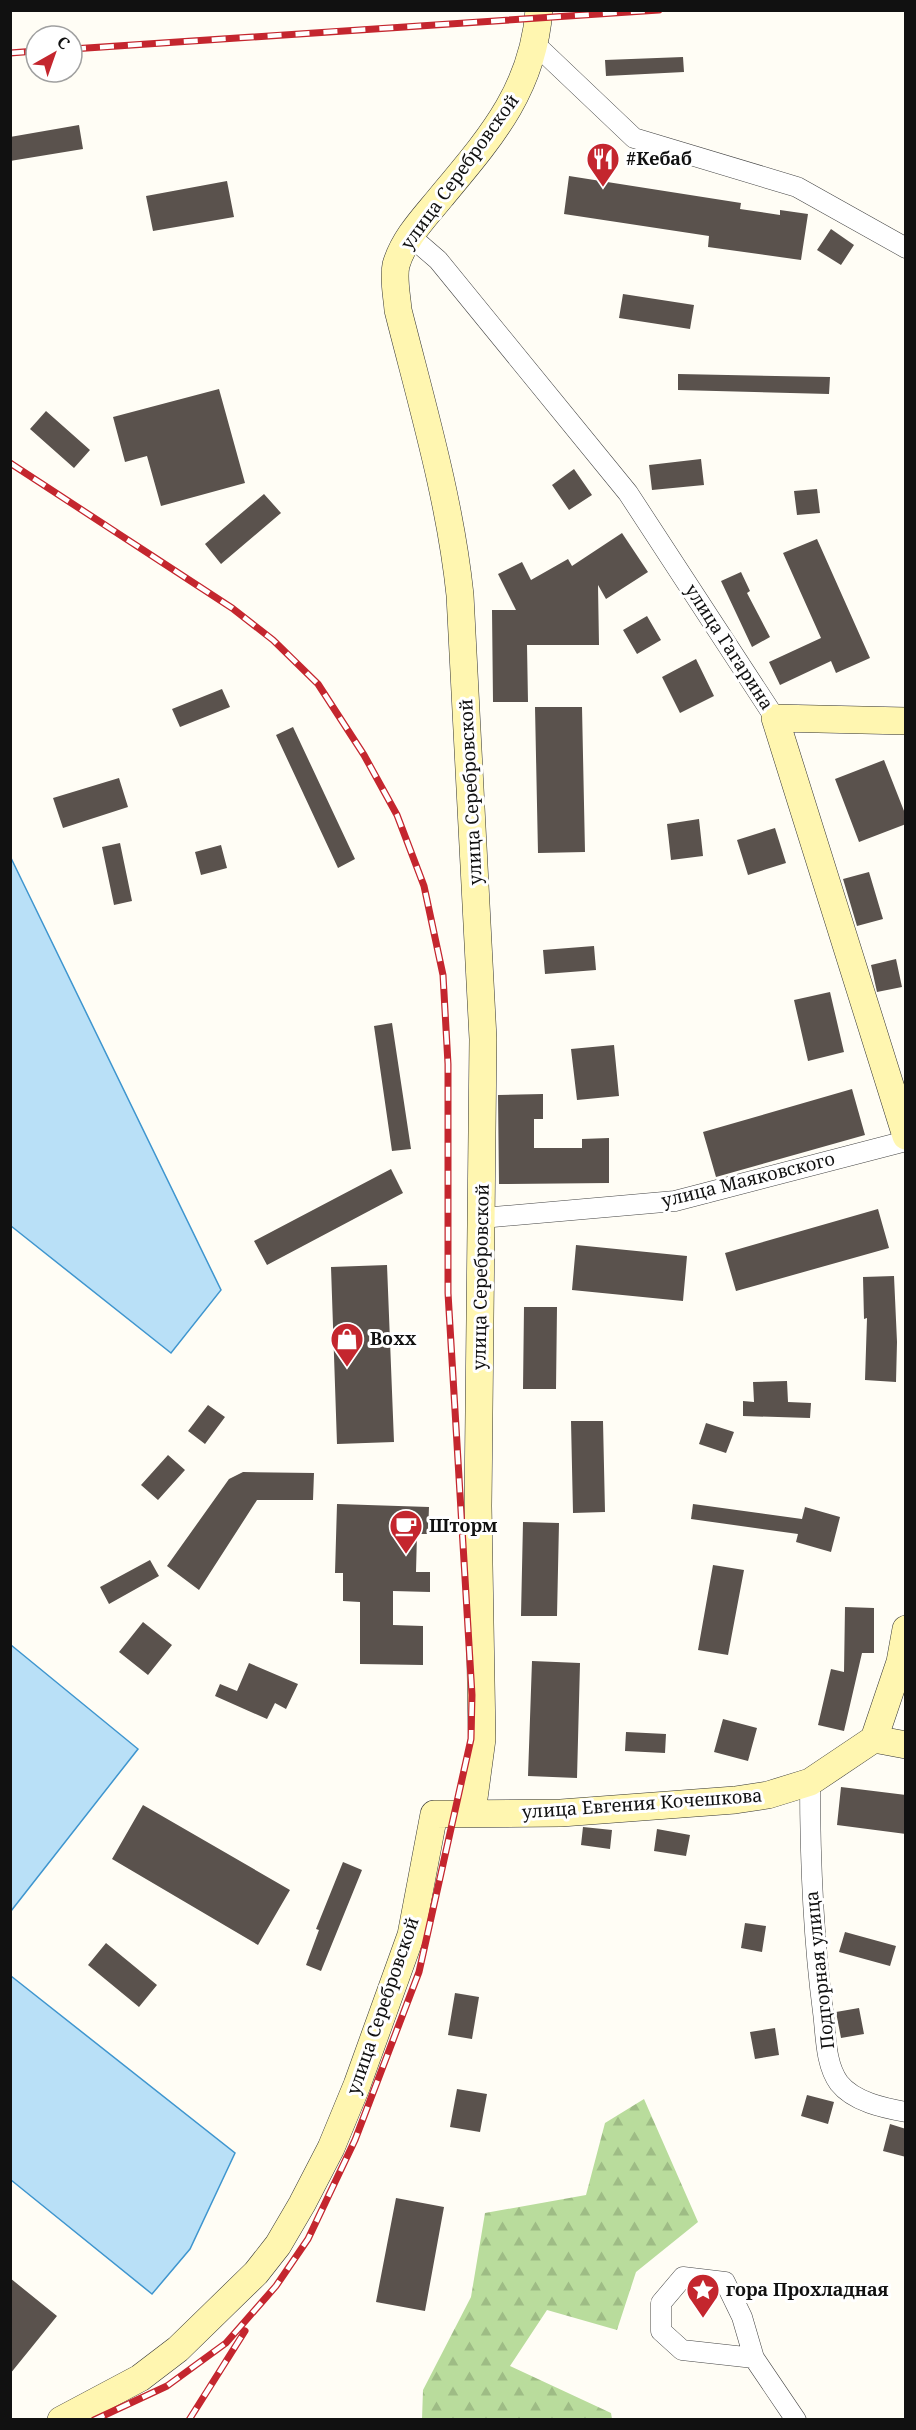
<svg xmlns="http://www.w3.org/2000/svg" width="916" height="2430" viewBox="0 0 916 2430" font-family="'Noto Serif',serif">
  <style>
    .forest { fill: url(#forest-firs) }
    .water { fill: #b9e0f7; stroke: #3f96cf; stroke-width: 1.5 }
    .building { fill: #5a524d }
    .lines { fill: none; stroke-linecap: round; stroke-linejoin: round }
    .street-casing { stroke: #444; stroke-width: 21 }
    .secondary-casing { stroke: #333; stroke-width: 28 }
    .street { stroke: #fff; stroke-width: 20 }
    .secondary { stroke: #fff6b0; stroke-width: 27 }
    .rail-casing { stroke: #c4262e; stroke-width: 7 }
    .rail { stroke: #fff; stroke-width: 4.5; stroke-dasharray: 14; stroke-linecap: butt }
    .labels { text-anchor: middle; stroke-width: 6; stroke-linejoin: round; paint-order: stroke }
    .poi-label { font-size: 18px; font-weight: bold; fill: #111; stroke: #fff; text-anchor: start }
    .street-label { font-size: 18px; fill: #111; stroke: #fff }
  </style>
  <defs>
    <pattern id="forest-firs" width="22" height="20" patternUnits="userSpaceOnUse" patternTransform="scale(1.5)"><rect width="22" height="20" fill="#b9dc9c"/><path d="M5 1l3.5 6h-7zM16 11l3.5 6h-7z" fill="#9ebc85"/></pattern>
  </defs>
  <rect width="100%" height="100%" fill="#fffdf5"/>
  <!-- forest -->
  <path class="forest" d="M 644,2099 L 698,2222 L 636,2272 L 617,2330 L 547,2310 L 510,2366 L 611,2413 L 612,2419 L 422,2419 L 423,2390 L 471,2297 L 485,2213 L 586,2195 L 605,2123 Z"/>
  <!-- water -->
  <path class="water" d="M 10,856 L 221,1290 L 171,1353 L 11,1226 Z
    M 11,1645 L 138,1749 L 11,1911 Z
    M 11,1976 L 235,2153 L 190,2249 L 152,2294 L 11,2180 Z"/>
  <!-- building -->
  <path class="building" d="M 683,57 L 684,72 L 606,76 L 605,60 Z
    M 79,125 L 83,149 L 10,161 L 10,137 Z
    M 569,176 L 741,203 L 740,209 L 780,215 L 780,210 L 808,214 L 801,260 L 708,247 L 709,236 L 564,214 Z
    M 227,181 L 234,217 L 153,231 L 146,196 Z
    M 831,229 L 854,245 L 841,265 L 817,250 Z
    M 623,294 L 694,305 L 690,329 L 619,318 Z
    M 678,374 L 830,377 L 829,394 L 678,390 Z
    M 219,389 L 245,483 L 161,506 L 147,456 L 125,462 L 113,417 Z
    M 46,411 L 90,450 L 74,468 L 30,429 Z
    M 701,459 L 704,485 L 652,490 L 649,465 Z
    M 574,469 L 592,495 L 569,510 L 552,485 Z
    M 817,489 L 820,513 L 797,515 L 794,491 Z
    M 264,494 L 281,513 L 221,564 L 205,544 Z
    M 622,533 L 648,572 L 606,599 L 598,585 L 599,645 L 527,645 L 528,702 L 493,702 L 492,610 L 516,610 L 498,574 L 522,562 L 531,580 L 568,559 L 572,566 Z
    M 817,539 L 870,658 L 836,673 L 831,661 L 780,685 L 769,662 L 821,638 L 783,553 Z
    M 741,572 L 750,591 L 747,593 L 770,637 L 752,647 L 721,581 Z
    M 647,616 L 661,640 L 637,654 L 623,630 Z
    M 696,659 L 714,696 L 680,713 L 662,677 Z
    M 222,689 L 230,707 L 180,727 L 172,709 Z
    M 535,707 L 582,707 L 585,852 L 538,853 Z
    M 293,727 L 355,859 L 338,868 L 276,735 Z
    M 884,760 L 906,816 L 906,824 L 859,842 L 835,779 Z
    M 119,778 L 128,807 L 63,828 L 53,798 Z
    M 699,819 L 703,856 L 671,860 L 667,824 Z
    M 775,828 L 786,863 L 748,875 L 737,840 Z
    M 120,843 L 132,901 L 114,905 L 102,847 Z
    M 221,845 L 227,868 L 201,875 L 195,852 Z
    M 869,872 L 883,919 L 857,926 L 843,879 Z
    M 594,946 L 596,970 L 545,974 L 543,950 Z
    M 896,959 L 902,987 L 877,992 L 871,965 Z
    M 830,992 L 844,1052 L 808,1061 L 794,1000 Z
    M 392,1023 L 411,1149 L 392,1151 L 374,1026 Z
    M 614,1045 L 619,1096 L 577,1100 L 571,1049 Z
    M 852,1089 L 865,1135 L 716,1177 L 703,1132 Z
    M 543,1094 L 543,1119 L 534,1119 L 534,1148 L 582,1148 L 582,1139 L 609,1138 L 609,1183 L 499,1184 L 498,1095 Z
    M 391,1169 L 403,1193 L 267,1265 L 254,1241 Z
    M 878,1209 L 889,1248 L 736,1291 L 725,1253 Z
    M 576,1245 L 687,1256 L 683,1301 L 572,1290 Z
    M 387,1265 L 394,1442 L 337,1444 L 331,1267 Z
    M 894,1276 L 897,1342 L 896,1382 L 865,1380 L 867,1318 L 864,1319 L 863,1277 Z
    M 524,1307 L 557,1307 L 556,1389 L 523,1389 Z
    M 787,1381 L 788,1402 L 811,1403 L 810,1418 L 743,1416 L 743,1401 L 754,1402 L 753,1382 Z
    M 208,1405 L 225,1417 L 205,1444 L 188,1431 Z
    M 571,1421 L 603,1421 L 605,1512 L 573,1513 Z
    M 706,1423 L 734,1432 L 726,1453 L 699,1444 Z
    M 168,1455 L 185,1470 L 158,1500 L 141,1485 Z
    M 243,1472 L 314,1473 L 313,1500 L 257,1500 L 199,1590 L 167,1566 L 229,1479 Z
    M 337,1504 L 429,1507 L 428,1534 L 417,1534 L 416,1572 L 430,1572 L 430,1592 L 393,1591 L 393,1625 L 423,1626 L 423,1665 L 360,1664 L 360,1602 L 343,1601 L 343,1573 L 335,1573 Z
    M 693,1504 L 802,1519 L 805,1507 L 840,1517 L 831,1552 L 796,1542 L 798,1534 L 691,1519 Z
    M 523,1522 L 559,1523 L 557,1616 L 521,1616 Z
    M 150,1560 L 159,1576 L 109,1604 L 100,1587 Z
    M 713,1565 L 744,1570 L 728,1655 L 698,1650 Z
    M 845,1607 L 874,1608 L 874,1653 L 862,1653 L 844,1731 L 818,1725 L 831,1669 L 844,1672 Z
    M 143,1622 L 172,1645 L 148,1675 L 119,1652 Z
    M 532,1661 L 580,1663 L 577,1778 L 528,1776 Z
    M 249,1663 L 298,1684 L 286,1709 L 275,1703 L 267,1719 L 215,1696 L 220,1684 L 237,1691 Z
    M 723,1719 L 757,1728 L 748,1761 L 714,1752 Z
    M 626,1732 L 666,1734 L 665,1753 L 625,1751 Z
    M 841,1787 L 906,1795 L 906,1834 L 837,1825 Z
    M 143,1805 L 290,1890 L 258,1945 L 112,1859 Z
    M 583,1827 L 612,1830 L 610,1849 L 581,1845 Z
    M 657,1829 L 690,1835 L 686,1856 L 654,1851 Z
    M 343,1862 L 362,1870 L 321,1971 L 306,1965 L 319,1930 L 316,1929 Z
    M 745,1923 L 766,1926 L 762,1952 L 741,1948 Z
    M 845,1932 L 896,1946 L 890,1966 L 839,1952 Z
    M 106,1943 L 157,1985 L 139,2007 L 88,1965 Z
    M 455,1993 L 479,1997 L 472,2039 L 448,2035 Z
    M 859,2008 L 864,2034 L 841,2038 L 836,2012 Z
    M 775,2028 L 779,2055 L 755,2059 L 750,2032 Z
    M 457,2089 L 487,2094 L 480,2132 L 450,2127 Z
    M 807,2095 L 834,2102 L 828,2124 L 801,2116 Z
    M 890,2124 L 906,2129 L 906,2157 L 883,2151 Z
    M 396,2198 L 444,2207 L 425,2311 L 376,2302 Z
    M 10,2278 L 57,2316 L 10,2374 Z"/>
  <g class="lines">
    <!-- street casing -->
    <g class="street-casing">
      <path id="street" d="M 534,43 L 634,138 L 797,187 L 906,248
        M 409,235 L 438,260 L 628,493 L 775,718
        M 482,1218 L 675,1201 L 906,1141
        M 810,1782 C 810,1859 813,1935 823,2012 C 826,2034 825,2064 839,2083 C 854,2102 884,2108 906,2112
        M 754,2358 L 682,2350 L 661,2331 L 661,2303 L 683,2277 L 725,2282 L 742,2317 L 754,2358 L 796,2420"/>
    </g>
    <!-- secondary casing -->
    <g class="secondary-casing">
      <path id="secondary" d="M 906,721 L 775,718 L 906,1136
        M 874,1739 L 900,1662 L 906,1629
        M 472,1813 L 482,1739 L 478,1506 L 483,1039 L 460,595 C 450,499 422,405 398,310 C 397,296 393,279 396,265 C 404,238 424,218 441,197 C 490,138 533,90 539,10
        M 61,2420 L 140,2378 L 178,2349 L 256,2273 L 278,2245 L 302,2204 L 331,2148 L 357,2085 L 411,1935 L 434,1814 L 561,1813 L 735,1800 L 768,1795 L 810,1782 L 874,1739 L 906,1745"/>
    </g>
    <!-- street -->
    <use href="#street" class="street"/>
    <!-- secondary -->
    <use href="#secondary" class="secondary"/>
    <!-- rail casing -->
    <g class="rail-casing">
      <path id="rail" d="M 72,49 L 659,10
        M 10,53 L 36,51
        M 10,463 L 232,608 L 273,640 L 318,684 L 364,755 L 397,815 L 424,886 L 443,975 L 448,1064 L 448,1293 L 472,1695 L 471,1739 L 419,1972 L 355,2140 L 308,2239 L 276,2286 L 226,2343 L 167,2386 L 94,2420
        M 189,2420 L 245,2331"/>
    </g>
    <!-- rail -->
    <use href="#rail" class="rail"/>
  </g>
  <!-- icons -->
  <defs>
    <g id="restaurant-pin" transform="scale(1.725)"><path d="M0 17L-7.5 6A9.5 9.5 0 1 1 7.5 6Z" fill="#c4262e" stroke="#fff"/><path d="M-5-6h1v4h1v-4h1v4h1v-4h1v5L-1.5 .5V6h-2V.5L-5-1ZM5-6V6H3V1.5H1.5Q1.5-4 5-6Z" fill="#fff"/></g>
    <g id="shop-pin" transform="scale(1.725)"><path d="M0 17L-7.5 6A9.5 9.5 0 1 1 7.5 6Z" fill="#c4262e" stroke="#fff"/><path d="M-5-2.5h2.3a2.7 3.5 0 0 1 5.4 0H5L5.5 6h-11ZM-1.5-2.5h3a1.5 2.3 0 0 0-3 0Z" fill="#fff"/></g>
    <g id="cafe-pin" transform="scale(1.725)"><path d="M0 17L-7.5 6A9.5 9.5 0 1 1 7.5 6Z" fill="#c4262e" stroke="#fff"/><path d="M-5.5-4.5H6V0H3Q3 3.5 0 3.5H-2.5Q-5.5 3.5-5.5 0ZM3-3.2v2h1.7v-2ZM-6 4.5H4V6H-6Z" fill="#fff"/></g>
    <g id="sight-pin" transform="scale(1.725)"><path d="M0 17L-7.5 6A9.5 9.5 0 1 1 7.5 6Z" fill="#c4262e" stroke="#fff"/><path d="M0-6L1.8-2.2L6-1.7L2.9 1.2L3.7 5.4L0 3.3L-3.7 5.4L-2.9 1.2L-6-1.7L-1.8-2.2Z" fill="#fff"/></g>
  </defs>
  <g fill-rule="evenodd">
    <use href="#restaurant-pin" x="603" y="159"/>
    <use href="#shop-pin" x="347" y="1339"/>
    <use href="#cafe-pin" x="406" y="1526"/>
    <use href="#sight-pin" x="703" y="2290"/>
  </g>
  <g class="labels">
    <!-- poi labels -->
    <g class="poi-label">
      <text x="626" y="165">#Кебаб</text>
      <text x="370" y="1345">Boxx</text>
      <text x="429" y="1532">Шторм</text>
      <text x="726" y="2296">гора Прохладная</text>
    </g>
    <!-- street labels -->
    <g class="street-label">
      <text transform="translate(460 172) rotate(-54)" y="6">улица Серебровской</text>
      <text transform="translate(729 647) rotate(57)" y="6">улица Гагарина</text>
      <text transform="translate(471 792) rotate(-93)" y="6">улица Серебровской</text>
      <text transform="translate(748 1180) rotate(-14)" y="6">улица Маяковского</text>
      <text transform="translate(481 1277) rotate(-89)" y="6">улица Серебровской</text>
      <text transform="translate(642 1804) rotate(-4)" y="6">улица Евгения Кочешкова</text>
      <text transform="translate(820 1970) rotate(-96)" y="6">Подгорная улица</text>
      <text transform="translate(383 2006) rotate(-71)" y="6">улица Серебровской</text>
    </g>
  </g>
  <!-- border -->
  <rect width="916" height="2430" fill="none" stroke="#111111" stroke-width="24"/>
  <!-- north arrow -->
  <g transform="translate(54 54) rotate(40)"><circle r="28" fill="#ffffff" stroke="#a0a0a0" stroke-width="1.5"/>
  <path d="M0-4.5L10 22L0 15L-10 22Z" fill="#c4262e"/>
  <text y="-9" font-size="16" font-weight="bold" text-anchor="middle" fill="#111111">С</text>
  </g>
</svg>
